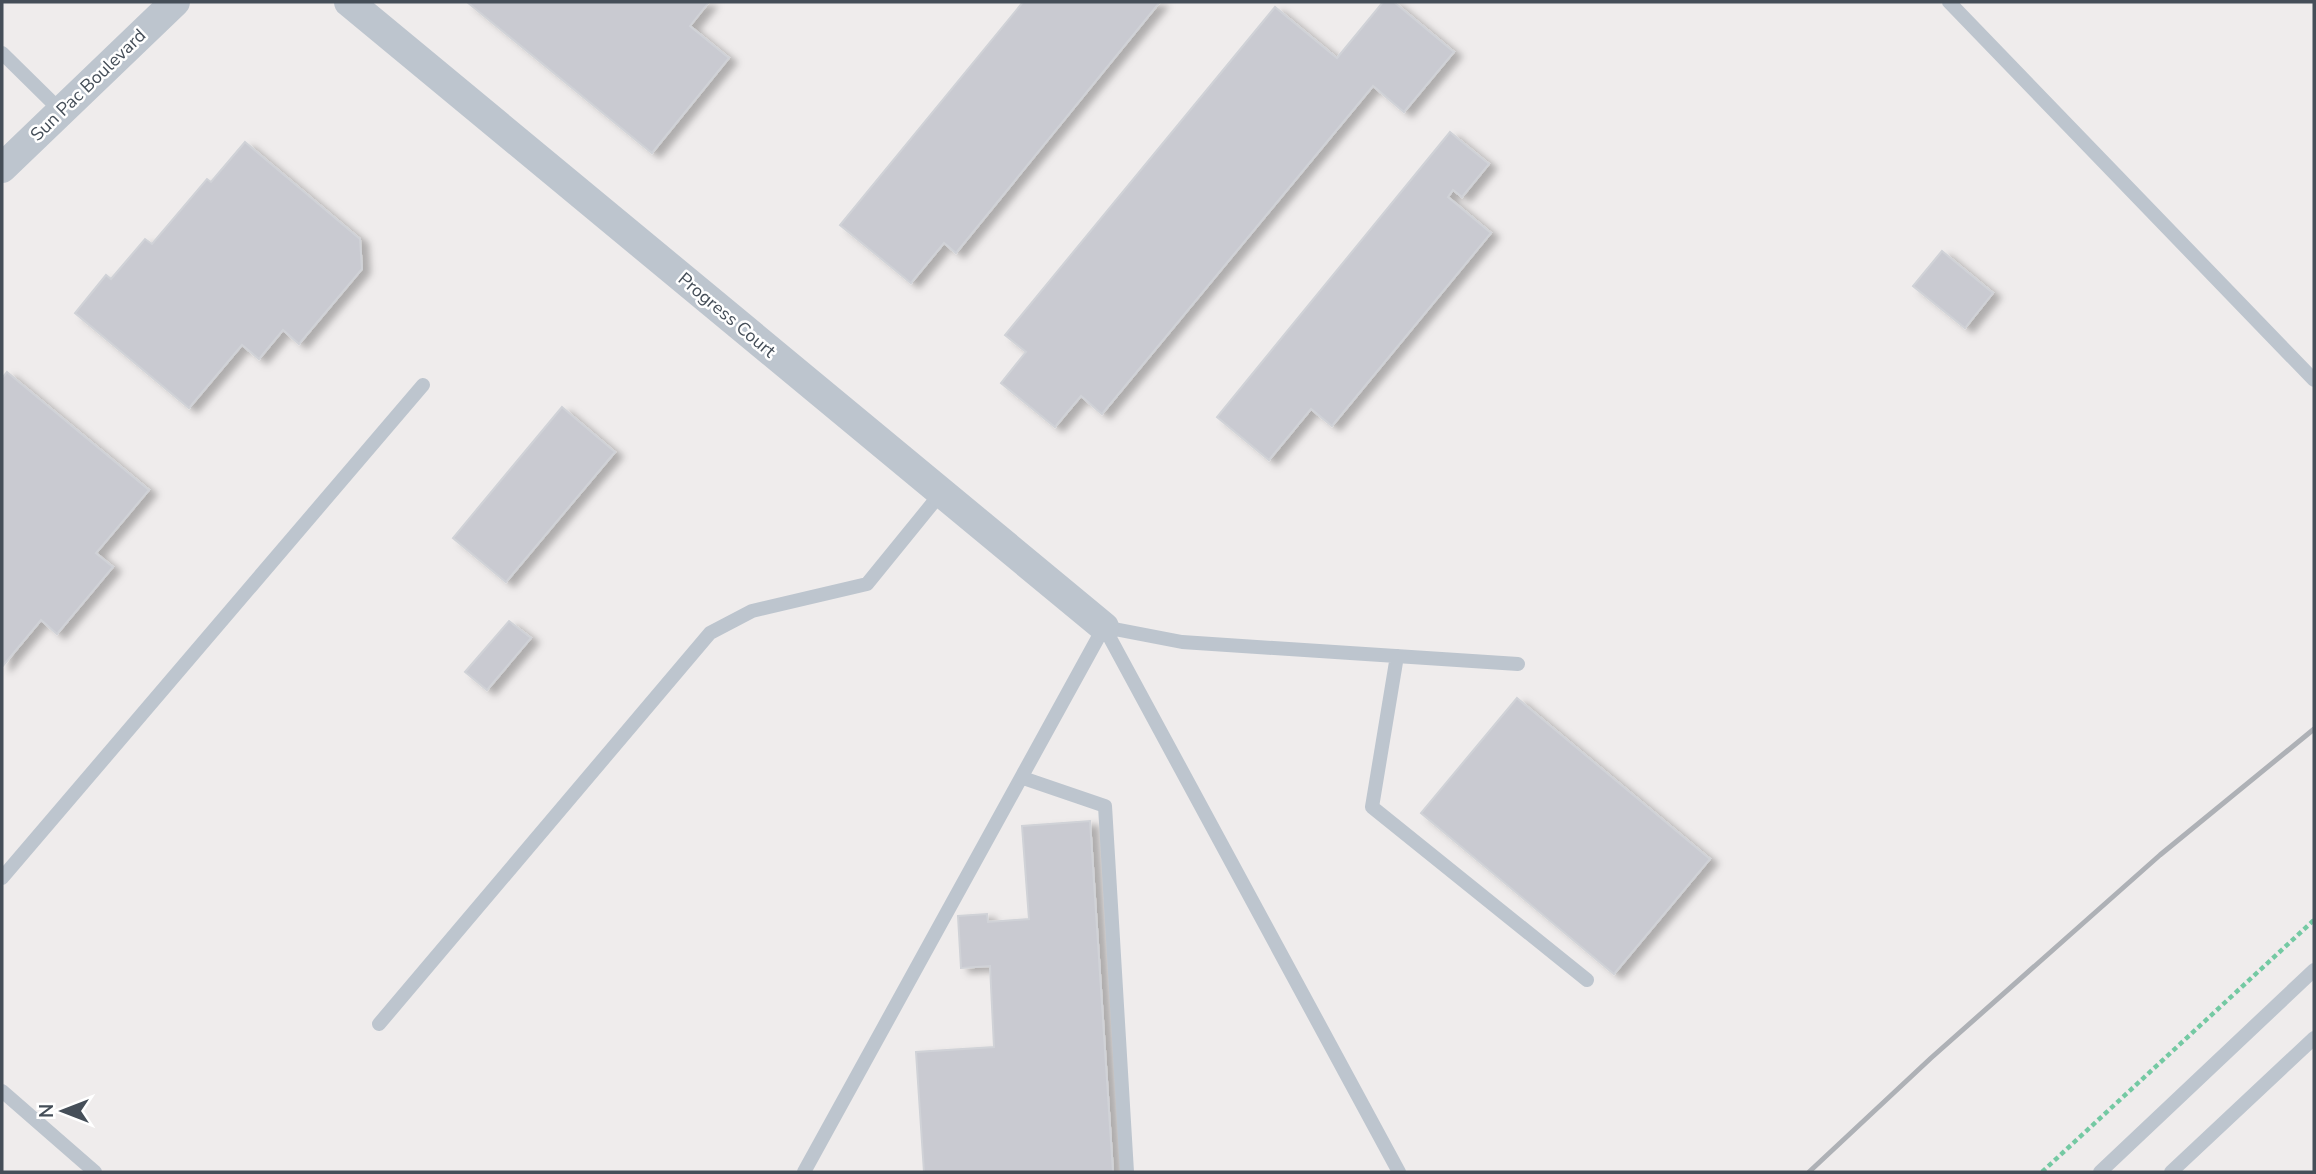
<svg xmlns="http://www.w3.org/2000/svg" width="2316" height="1174" viewBox="0 0 2316 1174" font-family="'Nunito Sans',sans-serif">
  <style>
    .building { fill: #c9cad1; stroke: #d0d2d7; stroke-width: 2; filter: url(#shadow) }
    .lines { fill: none; stroke-linecap: round; stroke-linejoin: round }
    .path { stroke: #74c9a3; stroke-width: 4.5; stroke-dasharray: 5 3.5; stroke-linecap: butt }
    .lane { stroke: #bdc5ce; stroke-width: 14 }
    .street { stroke: #bdc5ce; stroke-width: 30 }
    .rail { stroke: #aeb1b6; stroke-width: 5 }
    .labels { text-anchor: middle; stroke-width: 5; stroke-linejoin: round; paint-order: stroke }
    .street-label { font-size: 18px; fill: #454e58; stroke: #fff }
  </style>
  <defs>
    <filter id="shadow"><feDropShadow dx="8" dy="4.5" stdDeviation="3.5" flood-color="#0004"/></filter>
  </defs>
  <rect width="100%" height="100%" fill="#efecec"/>
  <!-- building -->
  <path class="building" d="M 467,2 L 709,2 L 690,26 L 729,58 L 652,153 Z
    M 1023,2 L 1160,2 L 956,253 L 944,243 L 911,283 L 840,225 Z
    M 1383,2 L 1394,2 L 1454,52 L 1404,112 L 1373,86 L 1102,414 L 1081,396 L 1055,427 L 1001,383 L 1026,352 L 1005,335 L 1275,7 L 1337,58 Z
    M 1450,132 L 1489,164 L 1462,197 L 1453,190 L 1448,197 L 1491,233 L 1332,426 L 1311,409 L 1269,460 L 1217,417 Z
    M 245,142 L 360,239 L 362,269 L 299,344 L 283,330 L 259,359 L 242,345 L 189,408 L 75,313 L 106,275 L 111,279 L 145,239 L 152,244 L 207,179 L 211,182 Z
    M 1942,251 L 1993,293 L 1965,328 L 1913,286 Z
    M 7,372 L 149,490 L 96,553 L 113,567 L 57,634 L 41,620 L 2,667 L 2,378 Z
    M 562,407 L 615,452 L 506,582 L 453,538 Z
    M 509,621 L 531,638 L 487,690 L 465,672 Z
    M 1517,698 L 1710,859 L 1614,974 L 1421,813 Z
    M 1090,821 L 1113,1172 L 924,1172 L 916,1052 L 994,1047 L 990,966 L 961,968 L 958,916 L 987,914 L 988,922 L 1029,919 L 1022,826 Z"/>
  <g class="lines">
    <!-- path -->
    <path class="path" d="M 2042,1172 L 2314,920"/>
    <!-- lane -->
    <path class="lane" d="M 1949,2 L 2314,380
      M 2,53 L 61,111
      M 1104,627 L 1399,1172
      M 1104,627 L 1182,642 L 1518,664
      M 1397,656 L 1372,807 L 1587,980
      M 1023,778 L 1105,806 L 1127,1172
      M 2,878 L 423,385
      M 379,1024 L 710,633 L 752,611 L 867,584 L 941,493
      M 2,1091 L 95,1172
      M 804,1172 L 1104,627
      M 2100,1172 L 2314,970
      M 2171,1172 L 2314,1038"/>
    <!-- street -->
    <path class="street" d="M 349,2 L 1104,627
      M 2,168 L 175,2"/>
    <!-- rail -->
    <path class="rail" d="M 1809,1172 L 1931,1058 L 2160,855 L 2314,729"/>
  </g>
  <g class="labels">
    <!-- street labels -->
    <g class="street-label">
      <text transform="translate(88 85) rotate(-44)" y="6">Sun Pac Boulevard</text>
      <text transform="translate(727 315) rotate(40)" y="6">Progress Court</text>
    </g>
  </g>
  <!-- border -->
  <rect width="2316" height="1174" fill="none" stroke="#454e58" stroke-width="7"/>
  <!-- north arrow -->
  <g transform="translate(63 1111) rotate(270)" stroke="#ffffff" stroke-width="5" paint-order="stroke">
  <path d="M0-5L12 26L0 18L-12 26Z" fill="#454e58"/>
  <text y="-10" font-size="19" font-weight="bold" text-anchor="middle" fill="#454e58">N</text>
  </g>
</svg>
